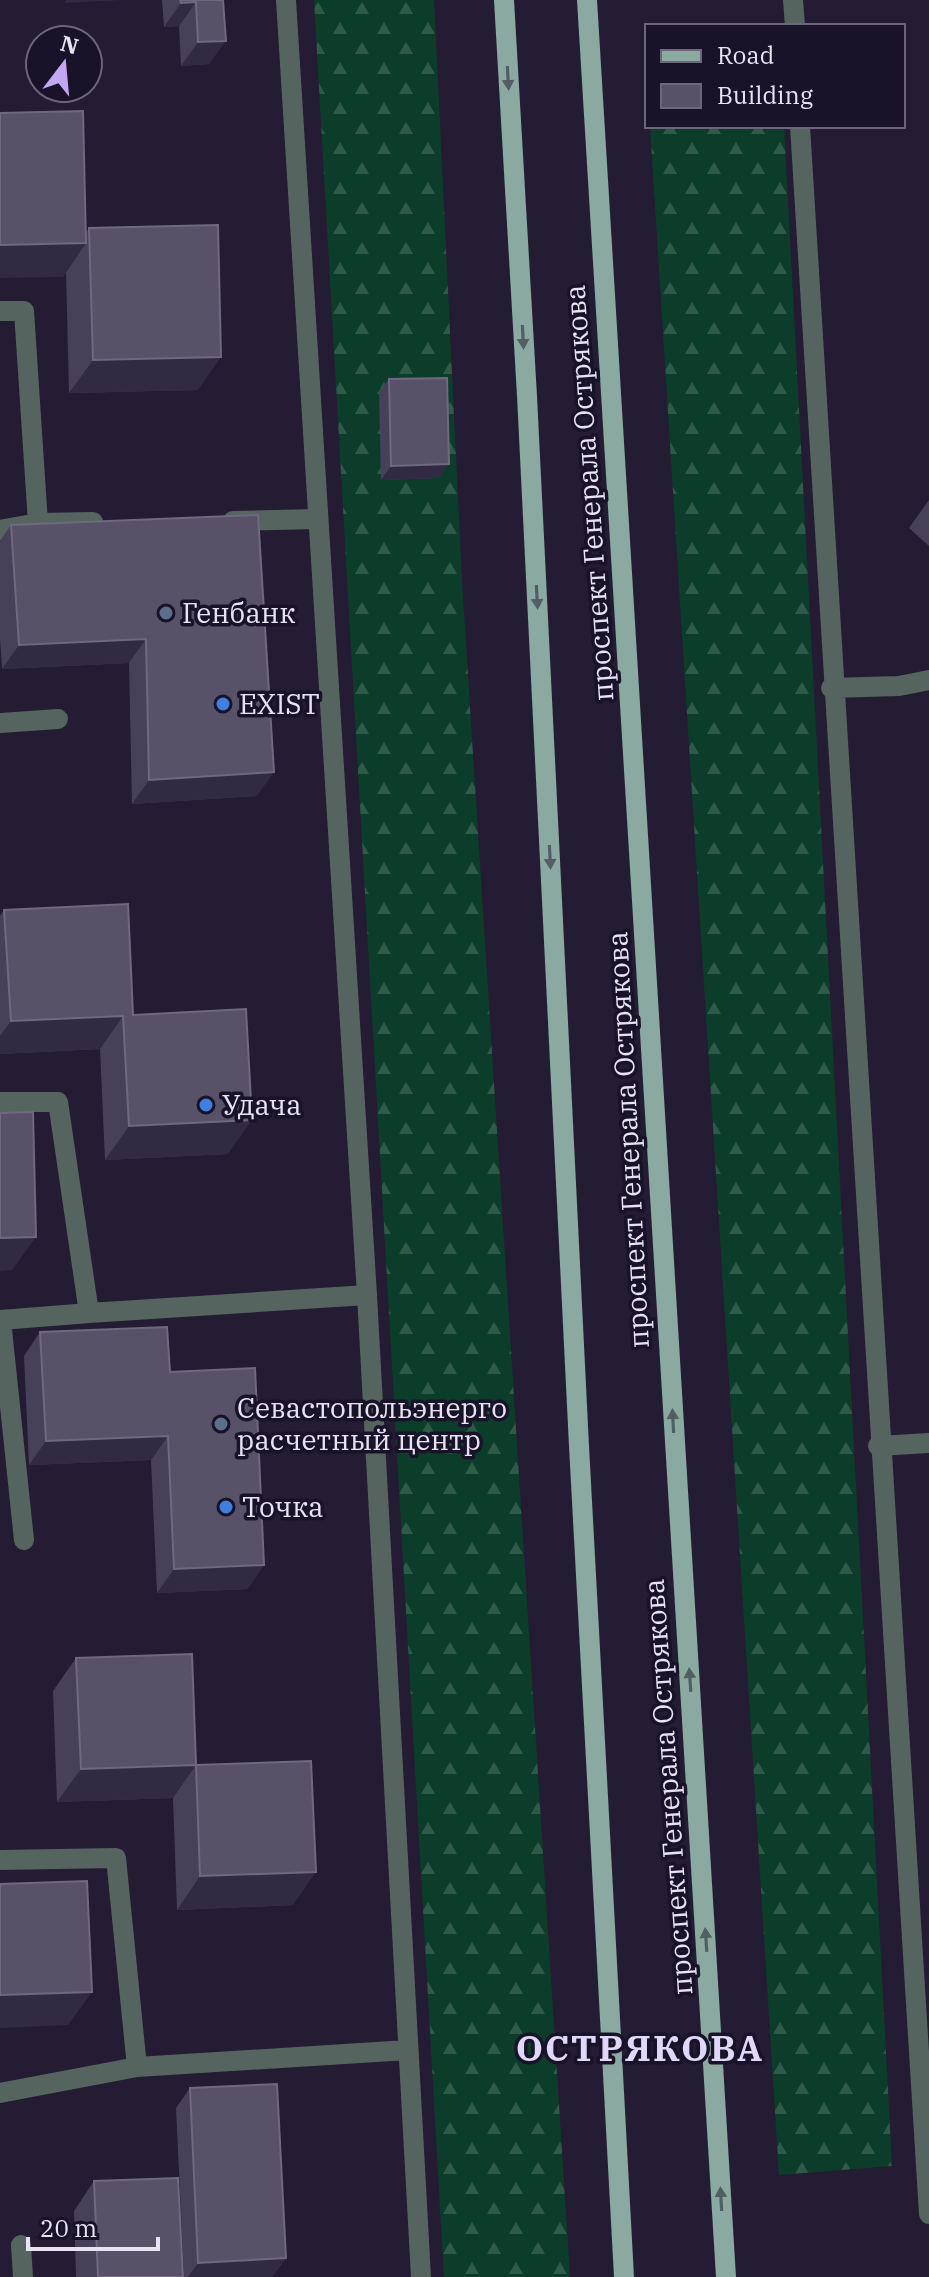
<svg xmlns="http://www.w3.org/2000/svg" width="929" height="2277" viewBox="0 0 929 2277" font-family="'IBM Plex Serif',serif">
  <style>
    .forest { fill: url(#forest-firs) }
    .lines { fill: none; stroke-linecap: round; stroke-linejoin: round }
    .minor { stroke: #566460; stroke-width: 20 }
    .major { stroke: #8aa9a0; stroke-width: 20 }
    .wall { fill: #474059 }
    .shaded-wall { fill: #312a43 }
    .building { fill: #585269; stroke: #6f687f; stroke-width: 2 }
    .oneway { fill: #525e64 }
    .service-dot { fill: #5c6f8a; stroke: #191329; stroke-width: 3 }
    .shop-dot { fill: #3f7fe0; stroke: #191329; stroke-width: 3 }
    .labels { text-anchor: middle; stroke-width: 7; stroke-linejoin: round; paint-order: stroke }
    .street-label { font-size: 28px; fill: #e7e3f3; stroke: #191329 }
    .poi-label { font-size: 28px; fill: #e7e3f3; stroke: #191329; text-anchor: start }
    .district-label { font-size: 36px; font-weight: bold; letter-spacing: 2px; fill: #e0d8f7; stroke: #191329 }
  </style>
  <defs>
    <pattern id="forest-firs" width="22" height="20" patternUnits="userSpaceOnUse" patternTransform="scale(2)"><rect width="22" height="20" fill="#0c3d2a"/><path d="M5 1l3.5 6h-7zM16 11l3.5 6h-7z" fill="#2f5949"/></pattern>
  </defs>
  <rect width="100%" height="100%" fill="#231c33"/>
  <!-- forest -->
  <path class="forest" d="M 314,0 L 434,0 L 462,581 L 570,2277 L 444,2277 Z
    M 650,126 L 784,126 L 892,2166 L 779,2175 Z"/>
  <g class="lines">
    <!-- minor -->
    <path class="minor" d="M 286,0 L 367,1295 L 421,2277
      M 793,0 L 795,26
      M 800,126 C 839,822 882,1518 929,2214
      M 0,311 L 24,311 L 38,523
      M 233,521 L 317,519
      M 0,530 L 38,523 L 93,522
      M 831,688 L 899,686 L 929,680
      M 0,723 L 58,719
      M 0,1102 L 58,1102 L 89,1313 L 367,1295
      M 878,1446 L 929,1443
      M 24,1540 L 1,1320 L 89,1313
      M 0,1860 L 116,1858 L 137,2067
      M 0,2093 L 137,2067 L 408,2050
      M 21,2245 L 23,2277"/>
    <!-- major -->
    <path class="major" d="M 504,0 L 527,396 L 579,1446 L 624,2277
      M 587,0 L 726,2277"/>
  </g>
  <!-- wall -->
  <path class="wall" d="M 162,0 L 223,0 L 209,64 L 181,66 L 179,26 L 164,27 Z
    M 89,228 L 198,390 L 69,393 L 66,271 L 63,277 Z
    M 389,379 L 439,478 L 381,480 L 379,393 Z
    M 929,500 L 929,546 L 909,528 Z
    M 258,515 L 257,796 L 132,804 L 129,663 L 2,669 L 0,638 L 0,541 L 11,525 Z
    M 4,910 L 133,1015 L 228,1154 L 105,1160 L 100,1049 L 0,1054 L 0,916 Z
    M 40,1332 L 170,1372 L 248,1589 L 157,1593 L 151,1460 L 29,1465 L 24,1356 Z
    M 76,1658 L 196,1765 L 293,1905 L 177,1910 L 173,1798 L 57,1802 L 53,1691 Z
    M 190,2088 L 286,2258 L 272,2277 L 184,2277 L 176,2108 Z
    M 94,2181 L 183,2277 L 76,2277 L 74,2211 Z"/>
  <!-- shaded-wall -->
  <path class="shaded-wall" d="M 66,0 L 122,0 L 64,3 Z
    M 196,2 L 179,26 L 164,27 L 181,3 Z
    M 226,41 L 209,64 L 181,66 L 198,42 Z
    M 86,243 L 63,277 L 0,278 L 0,245 Z
    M 221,357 L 198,390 L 69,393 L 93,360 Z
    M 449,464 L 439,478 L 381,480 L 391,466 Z
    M 146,639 L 129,663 L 2,669 L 19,645 Z
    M 274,772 L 257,796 L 132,804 L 149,780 Z
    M 123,1016 L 100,1049 L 0,1054 L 0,1036 L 11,1021 Z
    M 252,1120 L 228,1154 L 105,1160 L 129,1126 Z
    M 36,1237 L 12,1270 L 0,1271 L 0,1238 Z
    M 168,1436 L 151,1460 L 29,1465 L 46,1441 Z
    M 264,1565 L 248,1589 L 157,1593 L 174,1569 Z
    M 196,1765 L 173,1798 L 57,1802 L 81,1769 Z
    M 316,1872 L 293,1905 L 177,1910 L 200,1876 Z
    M 92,1992 L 68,2025 L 0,2028 L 0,1995 Z
    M 286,2258 L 272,2277 L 188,2277 L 198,2263 Z"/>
  <!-- building -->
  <path class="building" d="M 180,0 L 223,0 L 226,41 L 198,42 L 196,2 L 181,3 Z
    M 83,111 L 86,243 L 0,245 L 0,113 Z
    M 218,225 L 221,357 L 93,360 L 89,228 Z
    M 447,378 L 449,464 L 391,466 L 389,379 Z
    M 258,515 L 274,772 L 149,780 L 146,639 L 19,645 L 11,525 Z
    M 128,904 L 133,1015 L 246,1009 L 252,1120 L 129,1126 L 123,1016 L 11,1021 L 4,910 Z
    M 33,1112 L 36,1237 L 0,1238 L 0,1113 Z
    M 167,1327 L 170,1372 L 255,1368 L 264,1565 L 174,1569 L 168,1436 L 46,1441 L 40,1332 Z
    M 192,1654 L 196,1765 L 311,1761 L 316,1872 L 200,1876 L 196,1765 L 81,1769 L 76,1658 Z
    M 87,1881 L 92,1992 L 0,1995 L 0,1884 Z
    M 277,2084 L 286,2258 L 198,2263 L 190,2088 Z
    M 178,2178 L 183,2277 L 98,2277 L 94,2181 Z"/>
  <!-- one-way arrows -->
  <defs><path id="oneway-solid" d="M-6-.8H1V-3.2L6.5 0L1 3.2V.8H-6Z" transform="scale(2)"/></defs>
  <g class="oneway">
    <use href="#oneway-solid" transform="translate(508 78) rotate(87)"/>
    <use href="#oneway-solid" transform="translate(523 337) rotate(87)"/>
    <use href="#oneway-solid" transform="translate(537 597) rotate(87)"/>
    <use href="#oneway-solid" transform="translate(550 857) rotate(87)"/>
    <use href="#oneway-solid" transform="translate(673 1421) rotate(-93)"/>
    <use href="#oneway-solid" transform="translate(690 1680) rotate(-94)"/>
    <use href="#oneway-solid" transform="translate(706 1940) rotate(-94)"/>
    <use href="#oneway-solid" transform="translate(721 2199) rotate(-93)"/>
  </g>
  <!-- markers -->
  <g class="service-dot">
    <circle cx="166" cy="613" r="8"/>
    <circle cx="221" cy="1424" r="8"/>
  </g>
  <g class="shop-dot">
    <circle cx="223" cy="704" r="8"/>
    <circle cx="206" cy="1105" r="8"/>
    <circle cx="226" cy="1507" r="8"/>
  </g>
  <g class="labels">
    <!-- street labels -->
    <g class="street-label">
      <text transform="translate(589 493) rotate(-94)" y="10">проспект Генерала Острякова</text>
      <text transform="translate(628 1140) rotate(-93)" y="10">проспект Генерала Острякова</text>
      <text transform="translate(668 1787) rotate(-94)" y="10">проспект Генерала Острякова</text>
    </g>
    <!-- poi labels -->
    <g class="poi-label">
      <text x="182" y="623">Генбанк</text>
      <text x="239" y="714">EXIST</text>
      <text x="222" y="1115">Удача</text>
      <text x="237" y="1418">Севастопольэнерго<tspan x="237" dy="32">расчетный центр</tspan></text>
      <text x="242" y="1517">Точка</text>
    </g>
    <!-- district labels -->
    <g class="district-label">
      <text x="640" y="2061">ОСТРЯКОВА</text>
    </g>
  </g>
  <!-- legend -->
  <rect x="645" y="24" width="260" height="104" fill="#191329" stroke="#6b667a" stroke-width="2"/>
  <rect x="661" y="50" width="40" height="12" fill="#8aa9a0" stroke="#6b667a" stroke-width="2"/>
  <text x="717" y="64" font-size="24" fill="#e7e3f3">Road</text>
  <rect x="661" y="84" width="40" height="24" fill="#585269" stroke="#6b667a" stroke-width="2"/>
  <text x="717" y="104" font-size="24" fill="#e7e3f3">Building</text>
  <!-- north arrow -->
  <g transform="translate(64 64) rotate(16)"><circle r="38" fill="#191329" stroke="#6b667a" stroke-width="2"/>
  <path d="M0-6L14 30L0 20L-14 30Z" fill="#c2a8f2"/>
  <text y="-12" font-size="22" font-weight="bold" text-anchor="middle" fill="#e7e3f3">N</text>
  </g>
  <!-- scale -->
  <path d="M28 2237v12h130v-12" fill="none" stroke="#e7e3f3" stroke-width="4"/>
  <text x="40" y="2237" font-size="24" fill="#e7e3f3" stroke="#191329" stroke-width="6" paint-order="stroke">20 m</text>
</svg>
